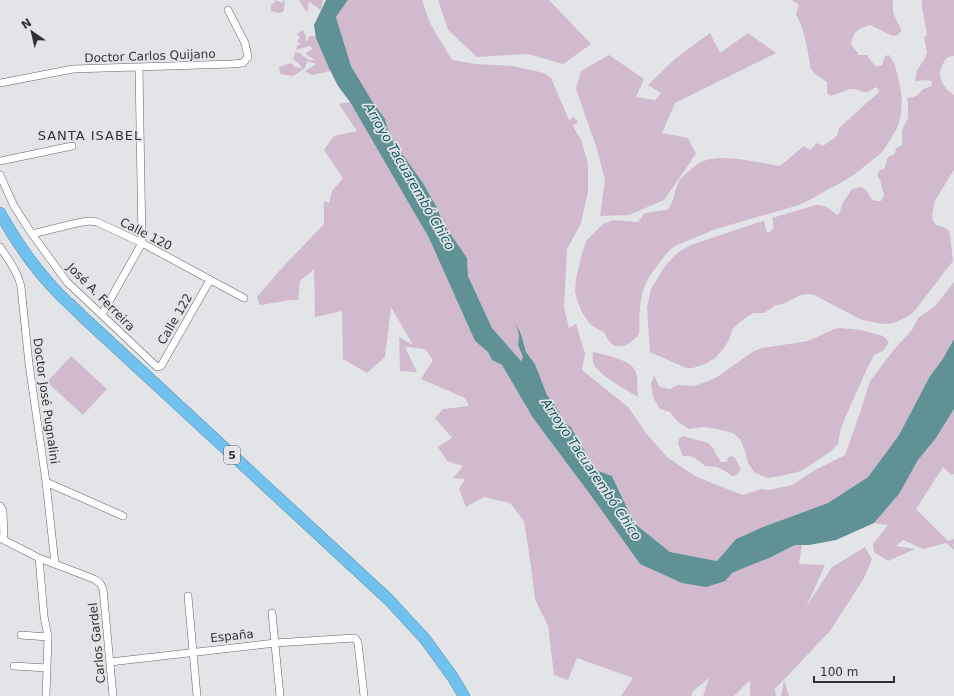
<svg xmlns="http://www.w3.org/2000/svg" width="954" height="696" viewBox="0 0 954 696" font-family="'DejaVu Sans',sans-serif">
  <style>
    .green { fill: #d1bacd }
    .water { fill: #609195 }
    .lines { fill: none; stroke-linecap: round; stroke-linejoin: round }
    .river { stroke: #609195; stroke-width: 10 }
    .minor-casing { stroke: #626468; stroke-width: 8 }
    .highway-casing { stroke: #5a8fad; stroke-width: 12 }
    .minor { stroke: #fff; stroke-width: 7 }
    .highway { stroke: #70c1ee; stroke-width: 11 }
    .labels { text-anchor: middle; stroke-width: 3.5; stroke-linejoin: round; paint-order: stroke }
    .shield { fill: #e2e4e8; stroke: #666769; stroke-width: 1 }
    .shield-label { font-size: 11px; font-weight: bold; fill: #313133 }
    .street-label { font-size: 12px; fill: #313133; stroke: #e2e4e8 }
    .neighbourhood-label { font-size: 13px; letter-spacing: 1px; fill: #313133; stroke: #e2e4e8 }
    .water-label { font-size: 13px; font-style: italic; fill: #10585d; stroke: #e2e4e8 }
  </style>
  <rect width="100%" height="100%" fill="#e2e4e8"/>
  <!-- green -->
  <path class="green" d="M 275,0 L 283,3 L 283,0 L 284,0 L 285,4 L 283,12 L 279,13 L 271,11 L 271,5 L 275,2 Z
    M 299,0 L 323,0 L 321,10 L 309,2 L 307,13 Z
    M 348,0 L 422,0 L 430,23 L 452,60 L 476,64 L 513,66 L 544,73 L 551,78 L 569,120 L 574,117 L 578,122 L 573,126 L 581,140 L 588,163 L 588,192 L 581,223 L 567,249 L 564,307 L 569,328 L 576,324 L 585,354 L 582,370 L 628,407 L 646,433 L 667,457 L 695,476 L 712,483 L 743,495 L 761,489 L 769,490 L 792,485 L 815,470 L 845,455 L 860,413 L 870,381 L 896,347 L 912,330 L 918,318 L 935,306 L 954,282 L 954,339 L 942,360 L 930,376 L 899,435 L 868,477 L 828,503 L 763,527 L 736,539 L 717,561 L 670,552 L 634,523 L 612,476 L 596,470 L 570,426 L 561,424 L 560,413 L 547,395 L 535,364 L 526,352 L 521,334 L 516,327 L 519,336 L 518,345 L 523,357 L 521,361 L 492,328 L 468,276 L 467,258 L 443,223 L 437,208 L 423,183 L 390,137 L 385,119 L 372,101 L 351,66 L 336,17 Z
    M 438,0 L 549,0 L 591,44 L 563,64 L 528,54 L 477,57 L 448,30 Z
    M 792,0 L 893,0 L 893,13 L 902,31 L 897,35 L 893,36 L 870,25 C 857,29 854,31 851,44 L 859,55 L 867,55 L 871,61 L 877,67 L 882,65 L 885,56 L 889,55 L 895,65 L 900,86 L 902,101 L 901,114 L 898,126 L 889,142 L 881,153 L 855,174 L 840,183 L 813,198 L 799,205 L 716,229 L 675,246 C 669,250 665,255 661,261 C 648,276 641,289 640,308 C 639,314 640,330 639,333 C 635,341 622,350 613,345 C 609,342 606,336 604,332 L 597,329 L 590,324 L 582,312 L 578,303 L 575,292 L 576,279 L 582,253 L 587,240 L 603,224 L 613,220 L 638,222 L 644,214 L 650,212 L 667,210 C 675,202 674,189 680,179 C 683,176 686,174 689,171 C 693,168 696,164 701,162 C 721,152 759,163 780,166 L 804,146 L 810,150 L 817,143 L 823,146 L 837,136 L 839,128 L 879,92 L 878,89 L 876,87 L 868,92 L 864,92 L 855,89 L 850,89 L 831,96 L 827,93 L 827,82 L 815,74 L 811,69 L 807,47 L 802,27 L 796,14 L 799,5 Z
    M 922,0 L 954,0 L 954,56 C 949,56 946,58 944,62 C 935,76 943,87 954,95 L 954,170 L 947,181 L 935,201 L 932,214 L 933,221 L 936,225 L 946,228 L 949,231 L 950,235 L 953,261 L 912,314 L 903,319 L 893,323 L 883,324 L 862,320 L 814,295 L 809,294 L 801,295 L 783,304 L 776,305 L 764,313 L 754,313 L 745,318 L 740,322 L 732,330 L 729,340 L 724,348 L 715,358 L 705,364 L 693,368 L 686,368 L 650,352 L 647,307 L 651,289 L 665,266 L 673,257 L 680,251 L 691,245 L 756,223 L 764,221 L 766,230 L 768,233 C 775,229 774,225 772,218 L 816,205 C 826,205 830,209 837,215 L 840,212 L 842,204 L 852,189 L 862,187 C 863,188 866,190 867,191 C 872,199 870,201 881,201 L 884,195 L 880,180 L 877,175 L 880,170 L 884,169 L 888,157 L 895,154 L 896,148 L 902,145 L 902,130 L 908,118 L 908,102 L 907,98 C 915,98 918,95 923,89 L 927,88 L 932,85 L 932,82 C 927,79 921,81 915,81 L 917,70 L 924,60 L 927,53 L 924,37 L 927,35 L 922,7 Z
    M 303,30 L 306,36 L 305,42 L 308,39 L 309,36 L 316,36 L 331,71 L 312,75 L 305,71 L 316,64 L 307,61 L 305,68 L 293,76 L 280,74 L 279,67 L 291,63 L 295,67 L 302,68 L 298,63 L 293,59 L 295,52 L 299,53 L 309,60 L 316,60 L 308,56 L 306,53 L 309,51 L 313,49 L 310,46 L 296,50 L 297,46 L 301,44 L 297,42 L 300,37 L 297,34 Z
    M 710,33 L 720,53 L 748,33 L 776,53 L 675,103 L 662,133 L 688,138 L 696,154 L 664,200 L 629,215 L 600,216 L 605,180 L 596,146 L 576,89 L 581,71 L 609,55 L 644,79 L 636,97 L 655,100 L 661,93 L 648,85 L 676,58 Z
    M 350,102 L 429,238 L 475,341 L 488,352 L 492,360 L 502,365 L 533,418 L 592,497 L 640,564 L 725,581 L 746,558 L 773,556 L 795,545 L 802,545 L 799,564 L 825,565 L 806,607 L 832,567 L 865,547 L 872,559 L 864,578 L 830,631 L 775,689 L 776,696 L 750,696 L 750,680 L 734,696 L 703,696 L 709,678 L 693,691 L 691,696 L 621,696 L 633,678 L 577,658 L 568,680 L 554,675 L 548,626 L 535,599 L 531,566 L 524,521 L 510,503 L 484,497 L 466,507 L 459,489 L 465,479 L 453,478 L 463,466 L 447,461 L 438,447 L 452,438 L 435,418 L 443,409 L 469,406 L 465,398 L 421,379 L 433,360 L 425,349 L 405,347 L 417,372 L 400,371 L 399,337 L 413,345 L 391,307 L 385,357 L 367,373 L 343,359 L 342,311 L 315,317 L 314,269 L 300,281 L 298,300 L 291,300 L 260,305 L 257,297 L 281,269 L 324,224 L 324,201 L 329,203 L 332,191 L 343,178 L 324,150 L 334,136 L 357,131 L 339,104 Z
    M 840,328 L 861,330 L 883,336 L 889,342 L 883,351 L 874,355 L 866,371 L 845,418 L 840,432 L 838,444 L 830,452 L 801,471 L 781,476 L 767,478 L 754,472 L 748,463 L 745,451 L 740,439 L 733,433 L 717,429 L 703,427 L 689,429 L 677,421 L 670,412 L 660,409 L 653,397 L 651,384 L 654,375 L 657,382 L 660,387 L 670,389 L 678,385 L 694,386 L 706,382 L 717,377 L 754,351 L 762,348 L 808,341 L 834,329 Z
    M 593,352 C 605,355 631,359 636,372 C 638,377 637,390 638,397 C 627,390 596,374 593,362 C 592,359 593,355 593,352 Z
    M 71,356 L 107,389 L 83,415 L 47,382 Z
    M 954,409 L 954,474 L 951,475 L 943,467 L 916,509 L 948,541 L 954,539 L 954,544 L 952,545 L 954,546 L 954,550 L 946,543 L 923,549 L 903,540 L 896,546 L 915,549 L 888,561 L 874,552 L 873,544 L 888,525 L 874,523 L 899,494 L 918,460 L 936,438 Z
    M 683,436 L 708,443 L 713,448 L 715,453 L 721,462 L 727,462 L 728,458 L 731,456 L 735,458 L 741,469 L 737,475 L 732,476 L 725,471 L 717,467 L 705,466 L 695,458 L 690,456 L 683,456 L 678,444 L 679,439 Z
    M 784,680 L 789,696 L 781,696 Z"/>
  <!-- water -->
  <path class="water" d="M 326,0 L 348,0 L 336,17 L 351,66 L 372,101 L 385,119 L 390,137 L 423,183 L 437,208 L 443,223 L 467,258 L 468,276 L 492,328 L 521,361 L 523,357 L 518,345 L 519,336 L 516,325 L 521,334 L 526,352 L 535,364 L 547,395 L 560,413 L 561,423 L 570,426 L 596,470 L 612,476 L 634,523 L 670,552 L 717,561 L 736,539 L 763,527 L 828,503 L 868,477 L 899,435 L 930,376 L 942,360 L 954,339 L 954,409 L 936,438 L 918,460 L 899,494 L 874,523 L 836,540 L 809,545 L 795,545 L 773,556 L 746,558 L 725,581 L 706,587 L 682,583 L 640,564 L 592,497 L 533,418 L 502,365 L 492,360 L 488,352 L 475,341 L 429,238 L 350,102 L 338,86 L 329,68 L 316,38 L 314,25 Z"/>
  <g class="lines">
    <!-- river -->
    <path class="river" d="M 728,569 L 770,552"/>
    <!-- minor casing -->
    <g class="minor-casing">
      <path id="minor" d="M 0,83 L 73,69 L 232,64 L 243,63 L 248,57 L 245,43 L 228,10
        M 0,161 L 72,146
        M 0,175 L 14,206 L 32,234 L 67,282 L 157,367 L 161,366 L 210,280
        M 32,234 L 77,223 L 89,221 L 97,222 L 142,243 L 244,298
        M 0,247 C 8,259 18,272 21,287 L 29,364 L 46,482 L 55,564
        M 102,314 L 142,243 L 139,68
        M 46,482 L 123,516
        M 0,506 L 2,509 L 3,511 L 4,540
        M 0,538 L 39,558 L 94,579 L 100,583 L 103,589 L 113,696
        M 39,558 L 44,616 L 48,637 L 46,696
        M 188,596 L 197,696
        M 272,613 L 280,696
        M 21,635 L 48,637
        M 110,662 L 275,643 L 354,638 L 356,639 L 358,643 L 364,696
        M 14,666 L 47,668"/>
    </g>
    <!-- highway casing -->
    <g class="highway-casing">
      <path id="highway" d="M 0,213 C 14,238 30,262 49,283 C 59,295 71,305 82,316 L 388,599 L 425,639 L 452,676 L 464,696"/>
    </g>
    <!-- minor -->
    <use href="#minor" class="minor"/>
    <!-- highway -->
    <use href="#highway" class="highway"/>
  </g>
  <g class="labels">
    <!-- shield labels -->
    <rect class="shield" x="224" y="446" width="16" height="18" rx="3"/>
    <g class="shield-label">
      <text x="232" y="459">5</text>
    </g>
    <!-- street labels -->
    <g class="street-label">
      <text transform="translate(150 56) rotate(-2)" y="4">Doctor Carlos Quijano</text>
      <text transform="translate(146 234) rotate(27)" y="4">Calle 120</text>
      <text transform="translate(101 297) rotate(45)" y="4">José A. Ferreira</text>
      <text transform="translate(175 319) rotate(-60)" y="4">Calle 122</text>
      <text transform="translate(46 401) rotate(82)" y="4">Doctor José Pugnalini</text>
      <text transform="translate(232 636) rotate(-6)" y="4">España</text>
      <text transform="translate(97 643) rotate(-96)" y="4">Carlos Gardel</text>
    </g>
    <!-- neighbourhood labels -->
    <g class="neighbourhood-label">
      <text x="90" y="140">SANTA ISABEL</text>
    </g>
    <!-- water labels -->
    <g class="water-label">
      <text transform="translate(410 176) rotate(60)" y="5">Arroyo Tacuarembó Chico</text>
      <text transform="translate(592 469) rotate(56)" y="5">Arroyo Tacuarembó Chico</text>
    </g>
  </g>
  <!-- north arrow -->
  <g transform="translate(32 32) rotate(326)" stroke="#e2e4e8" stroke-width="3" paint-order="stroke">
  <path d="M0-3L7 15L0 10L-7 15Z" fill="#313133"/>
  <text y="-6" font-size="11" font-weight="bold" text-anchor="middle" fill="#313133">N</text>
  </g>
  <!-- scale -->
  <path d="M814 676v6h80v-6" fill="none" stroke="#313133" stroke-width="2"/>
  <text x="820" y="676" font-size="12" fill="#313133" stroke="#e2e4e8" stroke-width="3" paint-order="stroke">100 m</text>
</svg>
